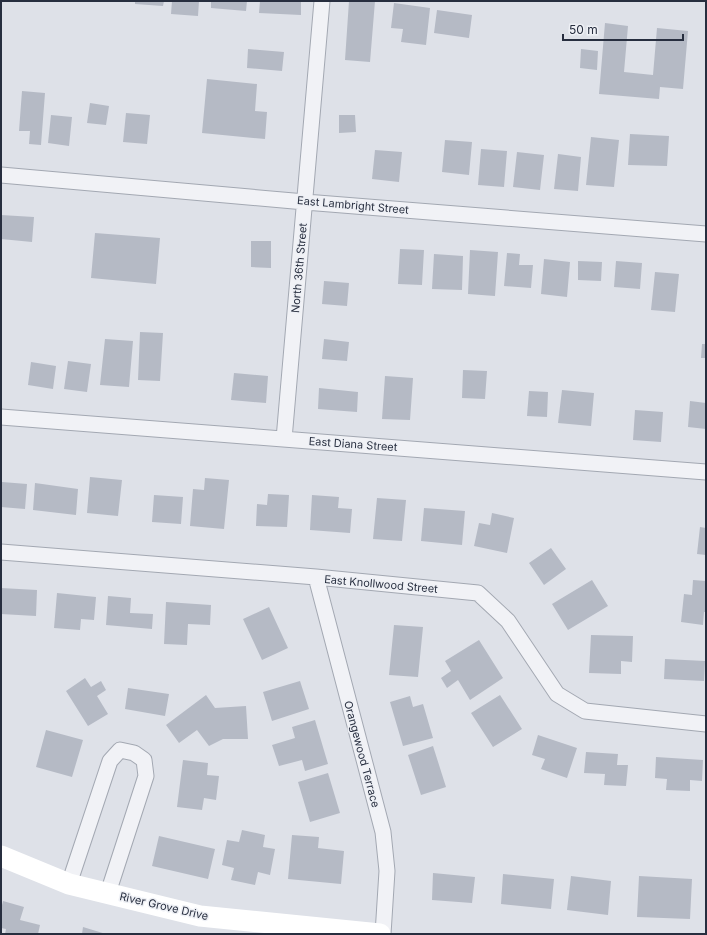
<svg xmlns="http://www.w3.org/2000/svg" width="707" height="935" viewBox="0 0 707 935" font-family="Inter,sans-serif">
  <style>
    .building { fill: #b5bac5 }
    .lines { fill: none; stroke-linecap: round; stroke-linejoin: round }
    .street-casing { stroke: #a3a8b2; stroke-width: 17 }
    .street { stroke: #f1f2f6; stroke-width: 15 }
    .secondary { stroke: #fff; stroke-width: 21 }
    .labels { text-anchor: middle; stroke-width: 3; stroke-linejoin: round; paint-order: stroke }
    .street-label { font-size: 11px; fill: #272e3f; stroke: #eef0f5 }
  </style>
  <rect width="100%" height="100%" fill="#dee1e8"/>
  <!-- building -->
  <path class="building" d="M 135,1 L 164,1 L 163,6 L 135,4 Z
    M 172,1 L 199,1 L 198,16 L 171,14 Z
    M 211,1 L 247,1 L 246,11 L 211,8 Z
    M 260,1 L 301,1 L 301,15 L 259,13 Z
    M 349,1 L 375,1 L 370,62 L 345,60 Z
    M 394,3 L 430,8 L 426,45 L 401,42 L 403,29 L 391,28 Z
    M 437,10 L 472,15 L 469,38 L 434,33 Z
    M 605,23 L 628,26 L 624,72 L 653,75 L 657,28 L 688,31 L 683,89 L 660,87 L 659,99 L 599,94 Z
    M 248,49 L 284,52 L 282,71 L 247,68 Z
    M 581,49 L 598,51 L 597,70 L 580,68 Z
    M 207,79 L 257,84 L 255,111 L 267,112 L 265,139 L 202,133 Z
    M 22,91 L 45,93 L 41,145 L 29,144 L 30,131 L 19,131 Z
    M 90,103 L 109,106 L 106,125 L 87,123 Z
    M 126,113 L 150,115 L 147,144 L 123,142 Z
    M 51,115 L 72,117 L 69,146 L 48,143 Z
    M 339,115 L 355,115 L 356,132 L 339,133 Z
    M 630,134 L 669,136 L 667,166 L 628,165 Z
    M 591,137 L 619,140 L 614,187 L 586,185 Z
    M 445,140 L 472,142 L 469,175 L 442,172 Z
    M 481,149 L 507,151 L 504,187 L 478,185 Z
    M 375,150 L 402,152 L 399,182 L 372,179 Z
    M 517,152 L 544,155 L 540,190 L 513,187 Z
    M 558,154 L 581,157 L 578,191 L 554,189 Z
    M 1,215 L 34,217 L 32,242 L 1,239 Z
    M 95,233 L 160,238 L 156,284 L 91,278 Z
    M 251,241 L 271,241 L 271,268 L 251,267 Z
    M 400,249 L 424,250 L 422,285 L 398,284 Z
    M 470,250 L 498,252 L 495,296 L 468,294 Z
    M 507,253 L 520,254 L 519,265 L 533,265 L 531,288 L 504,286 Z
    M 434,254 L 463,256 L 462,290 L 432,289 Z
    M 544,259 L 570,262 L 567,297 L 541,294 Z
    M 578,261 L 602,262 L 601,281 L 578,280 Z
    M 616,261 L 642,263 L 640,289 L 614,287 Z
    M 655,272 L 679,274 L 675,312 L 651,310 Z
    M 324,281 L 349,283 L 347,306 L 322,304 Z
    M 140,332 L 163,333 L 160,381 L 138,380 Z
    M 105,339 L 133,341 L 129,387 L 100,385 Z
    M 324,339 L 349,342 L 347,361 L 322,359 Z
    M 702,344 L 706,344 L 706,358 L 701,358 Z
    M 68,361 L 91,364 L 87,392 L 64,389 Z
    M 31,362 L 56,366 L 53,389 L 28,385 Z
    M 463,370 L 487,371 L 485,399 L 462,398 Z
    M 234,373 L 268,376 L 266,403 L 231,400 Z
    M 385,376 L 413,378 L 410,420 L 382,419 Z
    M 319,388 L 358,392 L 357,412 L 318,409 Z
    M 562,390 L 594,393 L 591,426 L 558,423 Z
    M 529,391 L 548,392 L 547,417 L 527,416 Z
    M 690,401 L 706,403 L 706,429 L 688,427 Z
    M 635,410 L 663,412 L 661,442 L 633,440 Z
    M 90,477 L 122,480 L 118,516 L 87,513 Z
    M 205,478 L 229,480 L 224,529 L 190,526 L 193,489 L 204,490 Z
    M 2,482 L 27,484 L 25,509 L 1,507 Z
    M 35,483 L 78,489 L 76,515 L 33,510 Z
    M 268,494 L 289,495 L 287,527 L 256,526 L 257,504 L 267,505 Z
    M 154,495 L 183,497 L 181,524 L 152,522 Z
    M 312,495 L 339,497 L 338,508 L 352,509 L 350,533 L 310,530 Z
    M 377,498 L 406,500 L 402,541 L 373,539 Z
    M 424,508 L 465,511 L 462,545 L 421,541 Z
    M 492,513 L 514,518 L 507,553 L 474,546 L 479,523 L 490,525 Z
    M 700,527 L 706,528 L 706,555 L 697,554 Z
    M 551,548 L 566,569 L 544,585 L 529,563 Z
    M 592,580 L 608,606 L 568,630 L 552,604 Z
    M 693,580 L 706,581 L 706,612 L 704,612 L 703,625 L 681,622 L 684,594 L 692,595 Z
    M 1,588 L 37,590 L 36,616 L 1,614 Z
    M 57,593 L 96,597 L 94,620 L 81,619 L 80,630 L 54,628 Z
    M 108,596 L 131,598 L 130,613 L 153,614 L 152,629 L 106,625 Z
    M 166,602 L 211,605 L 210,625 L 188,624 L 187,645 L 164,644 Z
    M 269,607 L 288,648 L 262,660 L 243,619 Z
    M 394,625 L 423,627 L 418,677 L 389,675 Z
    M 591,635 L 633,636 L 632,662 L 621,661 L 621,674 L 589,673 Z
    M 479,640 L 503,678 L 470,700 L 458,680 L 447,688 L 441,678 L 451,671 L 445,661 Z
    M 665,659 L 705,661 L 704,681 L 664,679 Z
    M 85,678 L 91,687 L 101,681 L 106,690 L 97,696 L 108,714 L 88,726 L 66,691 Z
    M 300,681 L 309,709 L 272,721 L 263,692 Z
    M 128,688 L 169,694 L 165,716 L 125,709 Z
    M 206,695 L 215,708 L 246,706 L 248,739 L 223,739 L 209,746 L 197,730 L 179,743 L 166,725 Z
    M 500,695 L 522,729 L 493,747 L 471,713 Z
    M 410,696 L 413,707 L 423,704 L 433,738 L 403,746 L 390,702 Z
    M 315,720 L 328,764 L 305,771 L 302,760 L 279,766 L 272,745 L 295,738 L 292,727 Z
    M 46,730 L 83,740 L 72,777 L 36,767 Z
    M 538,735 L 577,748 L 567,778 L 541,769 L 545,759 L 532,755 Z
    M 433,746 L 446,787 L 421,795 L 408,755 Z
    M 586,752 L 618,754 L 617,765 L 628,765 L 626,786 L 604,785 L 605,774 L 584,773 Z
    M 656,757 L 703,760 L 702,781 L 690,780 L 690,791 L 666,790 L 667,779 L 655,778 Z
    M 183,760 L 208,763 L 207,775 L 219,776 L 216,800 L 204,798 L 202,810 L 177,807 Z
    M 328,773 L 340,813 L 310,822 L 298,782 Z
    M 242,830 L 265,835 L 263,847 L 275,849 L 270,875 L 258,872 L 255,885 L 231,880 L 234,868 L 222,865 L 227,840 L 239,842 Z
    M 292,835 L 319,837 L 318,848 L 344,851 L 341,884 L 288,879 Z
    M 159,836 L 215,849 L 208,879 L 152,866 Z
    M 433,873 L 475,877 L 472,903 L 432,900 Z
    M 503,874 L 554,879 L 551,909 L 501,904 Z
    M 571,876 L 611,881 L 608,915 L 567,910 Z
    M 639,876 L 692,879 L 690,919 L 637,917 Z
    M 3,901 L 24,907 L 20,920 L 40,925 L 38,934 L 5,934 L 6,929 L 1,928 L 1,909 Z
    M 83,927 L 106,934 L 82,934 Z"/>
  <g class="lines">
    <!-- street casing -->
    <g class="street-casing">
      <path id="street" d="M 1,175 L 305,202 L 706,234
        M 1,417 L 706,472
        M 284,439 L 322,1
        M 1,552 L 316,577 L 478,593 L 508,621 L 557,694 L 585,711 L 706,724
        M 316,577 L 383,832 L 387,871 L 383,934
        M 69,884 L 110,761 L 120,750 L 134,753 L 144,760 L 146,776 L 108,893"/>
    </g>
    <!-- street -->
    <use href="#street" class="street"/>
    <!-- secondary -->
    <path class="secondary" d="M 1,856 L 69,884 L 200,916 L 380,934"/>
  </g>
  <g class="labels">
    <!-- street labels -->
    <g class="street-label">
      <text transform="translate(353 205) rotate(5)" y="4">East Lambright Street</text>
      <text transform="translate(299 268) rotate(-85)" y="4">North 36th Street</text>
      <text transform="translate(353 444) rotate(4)" y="4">East Diana Street</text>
      <text transform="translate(381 584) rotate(5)" y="4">East Knollwood Street</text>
      <text transform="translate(362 754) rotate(75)" y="4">Orangewood Terrace</text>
      <text transform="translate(164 906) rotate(13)" y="4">River Grove Drive</text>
    </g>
  </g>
  <!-- border -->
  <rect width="707" height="935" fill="none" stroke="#272e3f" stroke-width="4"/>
  <!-- scale -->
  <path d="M563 34v6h120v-6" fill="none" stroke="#272e3f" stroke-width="2"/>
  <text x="569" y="34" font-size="12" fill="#272e3f" stroke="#eef0f5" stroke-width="3" paint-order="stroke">50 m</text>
</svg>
